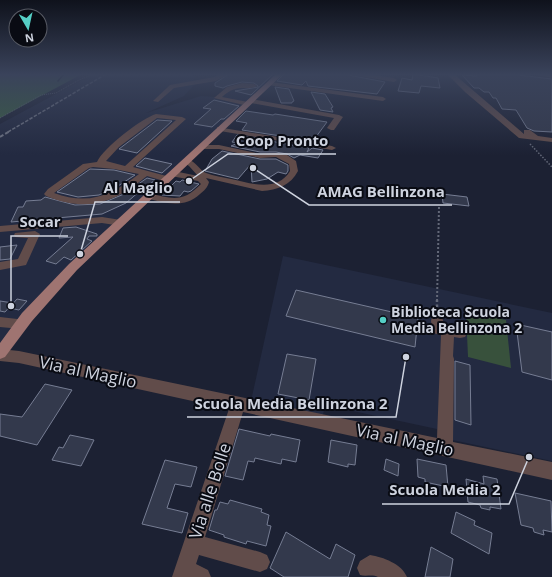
<svg xmlns="http://www.w3.org/2000/svg" width="552" height="577" viewBox="0 0 552 577" font-family="'Open Sans',sans-serif">
  <style>
    .built { fill: #232a41 }
    .green { fill: #38513c }
    .forest { fill: #3b6042 }
    .lines { fill: none; stroke-linecap: round; stroke-linejoin: round }
    .stream { stroke: #000c10; stroke-width: 1.5 }
    .building { fill: #33394c; stroke: #767d93 }
    .path-far3 { stroke: #636878; stroke-width: 1; stroke-dasharray: 1 1; stroke-linecap: butt }
    .path-far2 { stroke: #636878; stroke-width: 1.5; stroke-dasharray: 1.5 1.5; stroke-linecap: butt }
    .path-far1 { stroke: #636878; stroke-width: 2; stroke-dasharray: 2 2; stroke-linecap: butt }
    .path { stroke: #636878; stroke-width: 2.5; stroke-dasharray: 2.5 2.5; stroke-linecap: butt }
    .minor { fill: #614c4a; fill-rule: evenodd }
    .major { fill: #9f7471; fill-rule: evenodd }
    .rail-far1 { stroke: #717685; stroke-width: 1.5; stroke-dasharray: 3.5 1.5; stroke-linecap: butt }
    .rail { stroke: #717685; stroke-width: 2; stroke-dasharray: 4 2; stroke-linecap: butt }
    .poi-dot { fill: #55cec5; stroke: #090b13; stroke-width: 1.5 }
    .labels { text-anchor: middle; stroke-width: 4; stroke-linejoin: round; paint-order: stroke }
    .poi-label { font-size: 14px; font-weight: bold; fill: #ced3df; stroke: #090b13; text-anchor: start }
    .near-street-label { font-size: 17px; fill: #ced3df; stroke: #090b13 }
    .leader { fill: none; stroke: #ced3df; stroke-width: 1.5 }
    .callout-dot { fill: #ced3df; stroke: #090b13; stroke-width: 1.5 }
    .callout-label { font-size: 15px; text-anchor: middle; font-weight: bold; fill: #ced3df; stroke: #090b13; stroke-width: 4; stroke-linejoin: round; paint-order: stroke }
  </style>
  <rect width="100%" height="100%" fill="#1c2133"/>
  <!-- built -->
  <path class="built" d="M 95,74 L 193,74 L 195,84 L 184,96 L 146,113 L 201,96 L 216,97 L 249,79 L 270,84 L 73,267 L 0,353 L 0,124 L 82,80 L 85,80 Z
    M 283,256 L 552,313 L 552,461 L 438,437 L 437,429 L 325,405 L 323,415 L 251,401 Z"/>
  <!-- green -->
  <path class="green" d="M 466,312 L 506,320 L 511,368 L 468,357 Z"/>
  <!-- forest -->
  <path class="forest" d="M 0,74 L 82,74 L 0,118 Z"/>
  <g class="lines">
    <!-- stream -->
    <path class="stream" d="M 58,81 L 64,74"/>
  </g>
  <!-- building -->
  <path class="building" d="M 229,74 L 273,74 L 251,95 L 235,91 L 258,87 L 258,86 L 254,83 L 242,82 L 227,86 L 223,88 L 215,86 L 215,83 Z
    M 284,74 L 343,74 L 385,82 L 377,94 L 308,86 L 306,81 L 302,85 L 277,81 Z
    M 413,74 L 438,78 L 440,88 L 421,86 L 419,93 L 398,91 L 402,78 L 412,80 Z
    M 477,74 L 510,74 L 552,79 L 552,132 L 534,131 L 527,128 L 516,110 L 502,109 L 496,98 L 493,98 L 489,92 L 484,92 L 479,88 L 474,88 L 462,75 L 477,76 Z
    M 275,87 L 289,89 L 294,101 L 292,102 L 292,103 L 281,103 Z
    M 311,92 L 325,94 L 333,107 L 331,108 L 333,112 L 320,110 Z
    M 214,100 L 239,106 L 224,119 L 221,119 L 212,127 L 194,124 L 211,109 L 203,108 Z
    M 246,111 L 273,115 L 275,114 L 327,122 L 313,141 L 242,130 L 247,123 L 236,121 Z
    M 157,120 L 172,121 L 137,153 L 119,149 Z
    M 237,135 L 309,148 L 307,152 L 312,148 L 323,150 L 318,158 L 300,155 L 294,158 L 287,154 L 276,152 L 260,152 L 231,146 L 238,143 L 232,142 Z
    M 222,151 L 260,159 L 276,159 L 288,165 L 288,171 L 286,174 L 278,172 L 267,179 L 252,182 L 251,164 L 238,179 L 205,171 L 212,159 Z
    M 145,158 L 172,164 L 162,173 L 136,166 Z
    M 90,169 L 114,170 L 135,175 L 118,186 L 99,195 L 78,197 L 57,192 Z
    M 147,178 L 155,180 L 150,184 L 148,184 L 126,203 L 102,214 L 11,222 L 18,207 L 23,207 L 26,201 L 41,200 L 45,197 L 75,205 L 100,204 L 124,194 Z
    M 182,180 L 199,184 L 191,191 L 188,192 L 184,191 L 180,196 L 162,195 L 176,181 L 180,182 Z
    M 442,194 L 467,197 L 469,206 L 443,203 Z
    M 76,227 L 97,234 L 97,236 L 89,236 L 87,239 L 92,241 L 71,260 L 64,257 L 56,264 L 46,261 L 73,237 L 59,238 L 63,228 Z
    M 17,245 L 10,259 L 0,260 L 0,247 Z
    M 296,290 L 418,318 L 415,347 L 286,316 Z
    M 17,299 L 27,301 L 19,310 L 9,308 Z
    M 0,301 L 13,303 L 5,312 L 0,311 Z
    M 516,324 L 552,332 L 552,380 L 522,372 Z
    M 287,354 L 316,359 L 309,400 L 278,394 Z
    M 455,361 L 470,365 L 471,425 L 455,420 Z
    M 45,384 L 72,390 L 37,445 L 0,436 L 0,414 L 22,417 Z
    M 239,429 L 270,436 L 271,434 L 300,440 L 296,462 L 282,459 L 281,464 L 255,458 L 254,462 L 248,461 L 243,480 L 225,476 Z
    M 70,435 L 94,440 L 81,466 L 52,460 L 59,447 L 63,448 Z
    M 331,440 L 357,445 L 355,465 L 348,464 L 348,467 L 328,462 Z
    M 386,459 L 399,464 L 398,476 L 384,470 Z
    M 417,459 L 446,465 L 448,487 L 425,482 L 425,479 L 418,477 Z
    M 165,460 L 197,467 L 191,487 L 175,484 L 167,508 L 188,513 L 182,533 L 142,524 Z
    M 483,476 L 497,479 L 501,509 L 490,507 L 490,510 L 481,508 L 480,505 L 468,502 L 466,479 L 484,484 Z
    M 515,493 L 551,501 L 552,532 L 543,530 L 544,535 L 534,532 L 533,528 L 521,525 Z
    M 230,500 L 262,509 L 261,512 L 269,515 L 267,525 L 271,526 L 266,546 L 247,541 L 246,544 L 224,537 L 224,535 L 209,530 L 215,510 L 217,510 L 220,502 L 228,504 Z
    M 456,512 L 475,521 L 474,525 L 492,533 L 489,554 L 451,533 Z
    M 286,532 L 330,559 L 336,544 L 355,555 L 348,577 L 284,577 L 270,568 Z
    M 431,547 L 453,559 L 450,577 L 425,577 Z"/>
  <g class="lines">
    <!-- path-far3 -->
    <path class="path-far3" d="M 0,118 L 41,95 L 56,93 L 79,80 L 94,74"/>
    <!-- path-far2 -->
    <path class="path-far2" d="M 530,144 L 552,167"/>
    <!-- path-far1 -->
    <path class="path-far1" d="M 437,301 L 439,207"/>
    <!-- path -->
    <path class="path" d="M 437,312 L 437,300"/>
    <!-- minor -->
    <path class="minor" d="M 220,74 L 228,74 L 216,81 L 174,88 L 158,102 L 153,101 L 170,85 L 214,77 Z
      M 348,74 L 367,74 L 394,78 L 397,80 L 394,82 Z
      M 447,74 L 454,74 L 524,134 L 524,130 L 530,130 L 538,136 L 552,138 L 552,142 L 519,138 L 465,92 Z
      M 534,74 L 552,74 L 552,78 Z
      M 270,82 L 383,97 L 386,99 L 383,101 L 268,85 L 268,83 Z
      M 242,83 L 254,84 L 257,86 C 248,92 238,82 222,97 L 248,102 L 249,100 L 251,99 L 339,115 L 343,117 L 334,130 L 331,130 L 327,128 L 334,118 L 251,103 L 250,105 L 248,106 L 214,98 L 227,87 Z
      M 156,114 L 182,117 L 186,119 L 133,167 L 170,177 L 171,179 L 170,181 L 167,182 L 147,176 C 114,203 88,213 46,196 L 44,194 L 48,189 L 83,164 L 97,162 C 103,148 142,118 156,114 ZM 157,118 L 176,120 L 125,166 L 106,161 L 119,147 ZM 93,167 L 114,169 L 139,174 C 112,195 89,206 54,193 L 89,168 Z
      M 217,127 L 332,146 L 336,148 L 332,150 L 220,131 L 217,131 Z
      M 199,145 L 219,145 L 260,154 L 276,153 L 287,155 L 296,161 L 298,171 C 291,185 277,190 262,191 L 206,178 L 209,182 C 208,187 204,191 200,194 C 184,209 164,203 146,198 L 144,196 L 146,194 L 149,193 C 172,199 183,203 201,184 L 198,181 L 171,176 L 170,174 L 174,171 L 198,176 L 189,166 L 183,162 L 187,159 C 197,162 199,170 206,173 C 214,176 223,177 231,179 C 250,183 277,193 290,171 L 289,164 L 276,157 L 260,158 L 219,149 L 202,149 L 198,147 Z
      M 102,217 L 121,220 L 126,223 L 121,226 L 102,223 L 0,232 L 0,226 Z
      M 35,231 L 40,234 L 26,265 L 0,270 L 0,262 L 18,259 L 28,238 L 15,237 L 14,235 L 15,233 Z
      M 437,316 L 442,317 L 444,324 L 465,329 L 467,333 L 465,337 L 460,338 L 454,337 L 453,356 L 454,359 L 453,442 L 552,462 L 552,480 L 243,412 L 205,537 L 260,552 L 267,555 L 270,562 L 267,569 L 260,572 L 199,555 L 196,564 L 208,570 L 211,577 L 172,577 L 229,409 L 19,363 L 0,361 L 0,349 L 19,351 L 437,438 L 441,335 L 433,333 L 431,321 L 432,317 Z
      M 0,317 L 26,320 L 28,324 L 26,328 L 21,329 L 0,327 Z
      M 370,555 C 383,557 402,564 407,577 L 378,577 C 372,574 366,577 360,575 L 357,568 L 360,561 Z"/>
    <!-- major -->
    <path class="major" d="M 276,74 L 283,74 L 77,270 L 32,321 L 5,357 L 0,359 L 0,343 L 22,313 L 69,264 Z"/>
    <!-- rail-far1 -->
    <path class="rail-far1" d="M 8,132 L 106,74"/>
    <!-- rail -->
    <path class="rail" d="M 0,137 L 10,131"/>
  </g>
  <!-- sky -->
  <linearGradient id="sky" x2="0" y2="1"><stop stop-color="#0f121c"/><stop offset="0.48" stop-color="#3a435b"/><stop offset="1" stop-color="#3a435b" stop-opacity="0"/></linearGradient>
  <rect width="552" height="155" fill="url(#sky)"/>
  <!-- markers -->
  <circle class="poi-dot" cx="383" cy="320" r="4"/>
  <g class="labels">
    <!-- poi labels -->
    <g class="poi-label">
      <text x="391" y="317">Biblioteca Scuola<tspan x="391" dy="16">Media Bellinzona 2</tspan></text>
    </g>
    <!-- near-street labels -->
    <g class="near-street-label">
      <text transform="translate(88 372) rotate(12)" y="6">Via al Maglio</text>
      <text transform="translate(405 440) rotate(12)" y="6">Via al Maglio</text>
      <text transform="translate(210 491) rotate(-72)" y="6">Via alle Bolle</text>
    </g>
  </g>
  <!-- callouts -->
  <path class="leader" d="M189 181L228 154H336M80 254L95 202H180M253 168L309 205H452M11 306L11 236H68M406 357L396 417H187M529 457L509 504H382"/>
  <g class="callout-dot">
    <circle cx="189" cy="181" r="4"/>
    <circle cx="80" cy="254" r="4"/>
    <circle cx="253" cy="168" r="4"/>
    <circle cx="11" cy="306" r="4"/>
    <circle cx="406" cy="357" r="4"/>
    <circle cx="529" cy="457" r="4"/>
  </g>
  <g class="callout-label">
    <text x="282" y="146">Coop Pronto</text>
    <text x="138" y="193">Al Maglio</text>
    <text x="381" y="197">AMAG Bellinzona</text>
    <text x="40" y="227">Socar</text>
    <text x="291" y="409">Scuola Media Bellinzona 2</text>
    <text x="445" y="495">Scuola Media 2</text>
  </g>
  <!-- north arrow -->
  <g transform="translate(28 28) rotate(171)"><circle r="19" fill="#090b13" stroke="#585b65"/>
  <path d="M0-3L7 15L0 10L-7 15Z" fill="#55cec5"/>
  <text y="-6" font-size="11" font-weight="bold" text-anchor="middle" fill="#ced3df">N</text>
  </g>
</svg>
